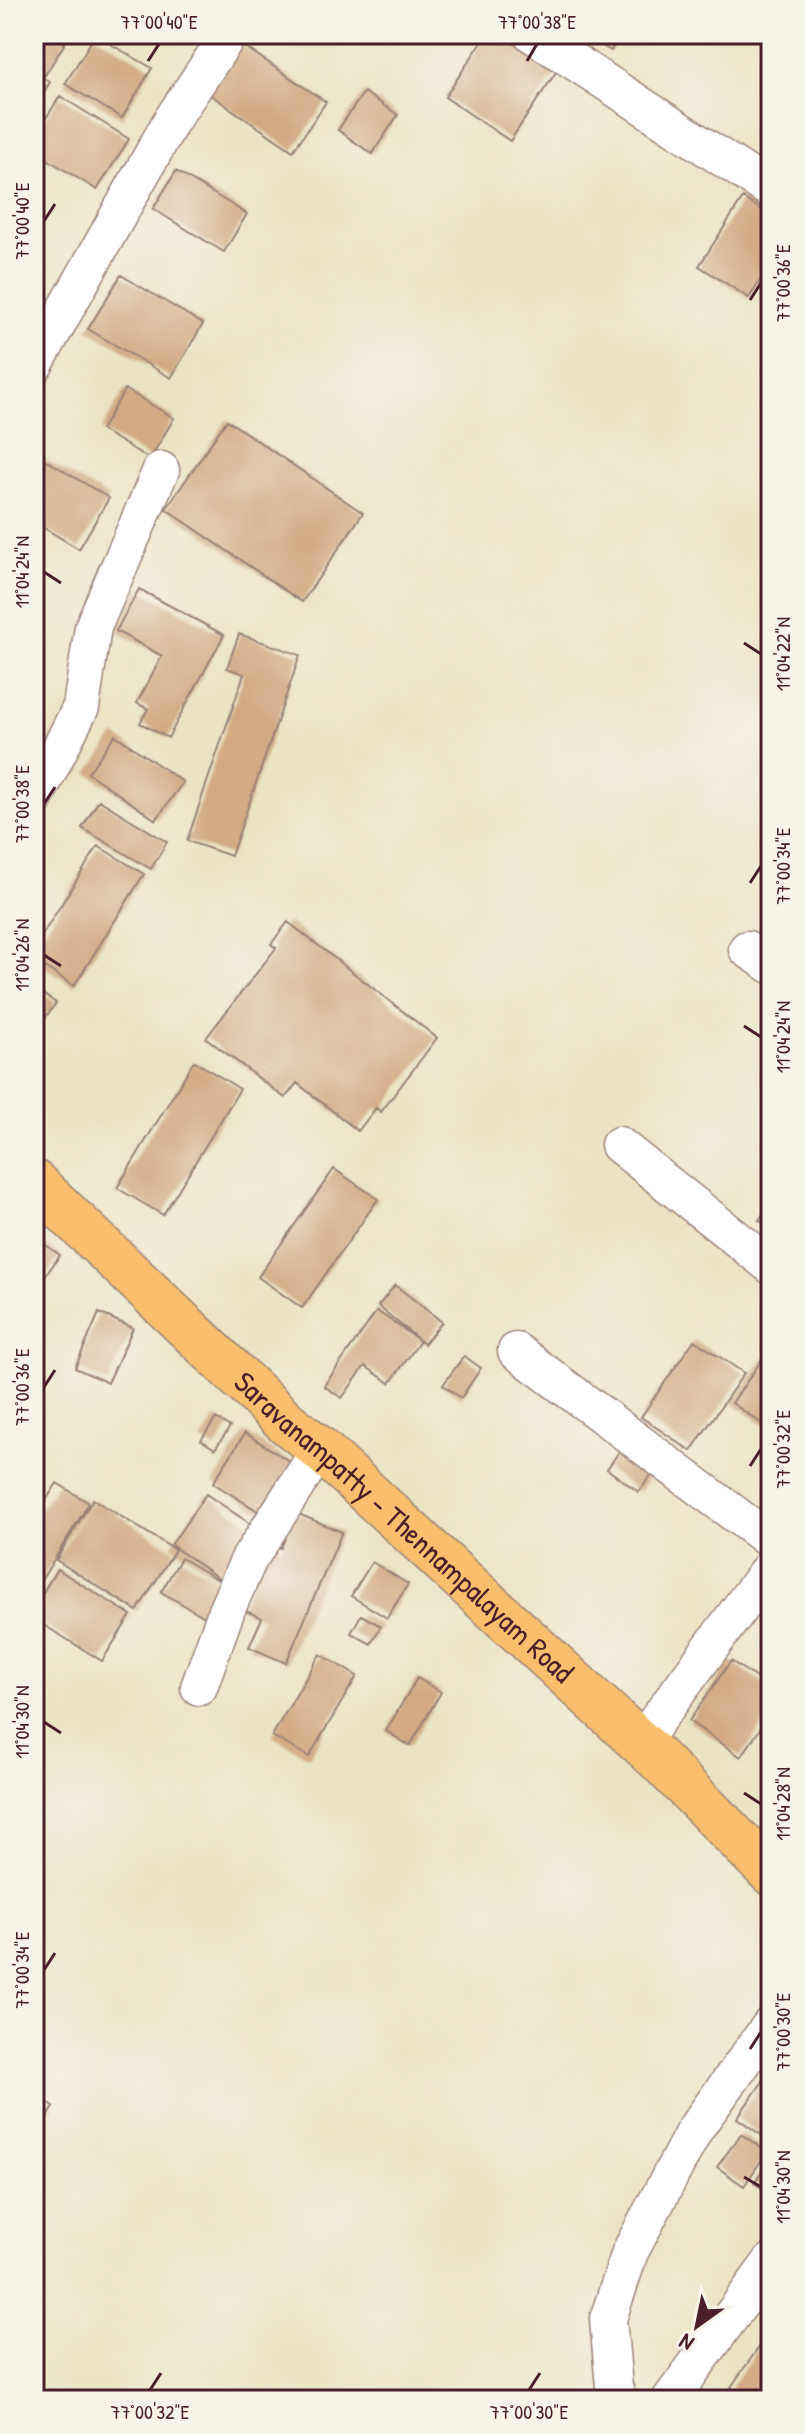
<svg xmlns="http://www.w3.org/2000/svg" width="805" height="2434" viewBox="0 0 805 2434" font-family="'Patrick Hand',sans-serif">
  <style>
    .building { fill: #d2aa85 }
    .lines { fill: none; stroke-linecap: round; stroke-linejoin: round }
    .minor-casing { stroke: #9a8278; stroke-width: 39 }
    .major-casing { stroke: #9a8278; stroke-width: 47 }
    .minor { stroke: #fff; stroke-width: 36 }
    .major { stroke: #f9bf6c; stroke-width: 44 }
    .ticks { fill: none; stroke: #4a1f2b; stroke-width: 3 }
    .labels { text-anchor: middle; stroke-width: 6; stroke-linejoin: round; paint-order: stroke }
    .street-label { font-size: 30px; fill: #4a1f2b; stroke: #f7f3e8 }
    .neatline { fill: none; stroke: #4a1f2b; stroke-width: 3 }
    .ticks-label { font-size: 20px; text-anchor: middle; fill: #4a1f2b }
  </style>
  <rect width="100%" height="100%" fill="#f7f3e8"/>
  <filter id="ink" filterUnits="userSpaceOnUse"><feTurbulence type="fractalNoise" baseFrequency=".0125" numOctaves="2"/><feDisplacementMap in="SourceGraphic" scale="16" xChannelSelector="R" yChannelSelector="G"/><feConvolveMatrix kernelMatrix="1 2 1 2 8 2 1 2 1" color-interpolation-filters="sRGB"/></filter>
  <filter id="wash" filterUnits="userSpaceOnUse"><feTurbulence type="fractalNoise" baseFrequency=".006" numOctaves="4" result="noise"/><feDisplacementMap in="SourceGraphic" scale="32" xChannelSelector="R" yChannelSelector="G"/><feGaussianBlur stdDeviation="1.8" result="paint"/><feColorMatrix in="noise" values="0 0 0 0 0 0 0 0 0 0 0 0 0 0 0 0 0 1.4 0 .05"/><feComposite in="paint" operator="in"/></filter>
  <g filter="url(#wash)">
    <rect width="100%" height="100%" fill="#ebe4c4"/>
    <g id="blocks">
      <!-- building -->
      <path class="building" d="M 34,34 L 51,34 L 65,43 L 45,75 L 34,68 Z
        M 53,34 L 70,34 L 65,42 Z
        M 487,34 L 500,34 L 556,72 L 510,141 L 445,97 Z
        M 583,34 L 621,34 L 611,51 Z
        M 95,35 L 152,68 L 122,118 L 65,84 Z
        M 235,40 L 326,102 L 293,151 L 202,89 Z
        M 34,72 L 50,82 L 34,107 Z
        M 364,92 L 398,115 L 372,154 L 338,130 Z
        M 60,96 L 129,139 L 97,190 L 34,151 L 34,137 Z
        M 176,171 L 247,214 L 224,252 L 153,209 Z
        M 743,198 L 771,216 L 771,264 L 749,298 L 699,266 Z
        M 121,275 L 203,324 L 171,378 L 88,329 Z
        M 125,389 L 174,418 L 150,459 L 101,430 Z
        M 227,420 L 363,513 L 302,602 L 166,509 Z
        M 34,453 L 109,498 L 79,549 L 34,522 Z
        M 139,589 L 224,635 L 168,738 L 140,723 L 148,709 L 137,703 L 162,656 L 116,631 Z
        M 239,634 L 300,655 L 231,856 L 187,841 L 244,674 L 227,668 Z
        M 115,735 L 183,782 L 156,820 L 88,773 Z
        M 99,800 L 167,842 L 151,869 L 82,828 Z
        M 98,846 L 144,874 L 74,986 L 34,960 L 34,948 Z
        M 288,922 L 437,1038 L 381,1112 L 376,1108 L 358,1131 L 297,1083 L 285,1098 L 206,1038 L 276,948 L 271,944 Z
        M 34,988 L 56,1003 L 38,1028 L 34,1026 Z
        M 194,1061 L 240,1089 L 163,1215 L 117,1188 Z
        M 334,1169 L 378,1199 L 302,1308 L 258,1277 Z
        M 771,1203 L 771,1229 L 759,1220 Z
        M 34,1237 L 60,1255 L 34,1292 Z
        M 395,1285 L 442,1322 L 424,1344 L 378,1306 Z
        M 377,1311 L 420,1341 L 390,1383 L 365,1366 L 342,1398 L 324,1386 Z
        M 99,1313 L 133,1328 L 108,1383 L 75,1368 Z
        M 694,1340 L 744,1373 L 691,1451 L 641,1417 Z
        M 464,1356 L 481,1368 L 461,1398 L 443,1385 Z
        M 763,1358 L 771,1363 L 771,1430 L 732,1403 Z
        M 216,1418 L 230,1427 L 215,1449 L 201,1440 Z
        M 245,1433 L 294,1464 L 263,1514 L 213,1483 Z
        M 621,1449 L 653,1472 L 639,1492 L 607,1469 Z
        M 57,1483 L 89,1503 L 34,1592 L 34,1519 Z
        M 206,1494 L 258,1529 L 223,1581 L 171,1545 Z
        M 93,1499 L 175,1550 L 137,1611 L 56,1560 Z
        M 296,1513 L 342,1532 L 286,1663 L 249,1647 L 262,1618 L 241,1609 L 268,1543 L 281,1548 Z
        M 181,1558 L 225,1584 L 205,1617 L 161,1592 Z
        M 372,1562 L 408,1584 L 387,1618 L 351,1596 Z
        M 57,1569 L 131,1615 L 102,1661 L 34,1619 L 34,1607 Z
        M 361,1615 L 381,1626 L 371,1644 L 351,1633 Z
        M 320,1654 L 357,1676 L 309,1757 L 272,1736 Z
        M 731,1661 L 771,1688 L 771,1713 L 741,1757 L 689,1721 Z
        M 417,1678 L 441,1692 L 410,1746 L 386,1731 Z
        M 764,2080 L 771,2085 L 771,2142 L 737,2118 Z
        M 34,2095 L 54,2107 L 34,2140 Z
        M 741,2134 L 767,2152 L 744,2186 L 717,2167 Z
        M 771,2157 L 771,2187 L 768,2192 L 754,2183 Z
        M 759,2347 L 771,2355 L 771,2400 L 749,2400 L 731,2387 Z"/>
    </g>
  </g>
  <g filter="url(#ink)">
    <use href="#blocks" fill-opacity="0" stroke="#9a8278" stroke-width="2"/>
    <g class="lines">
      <!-- minor casing -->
      <g class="minor-casing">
        <path id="minor" d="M 532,34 L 771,190
          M 34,366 L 171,121 L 229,34
          M 34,800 L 81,707 L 93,627 L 161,470
          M 747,949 L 771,965
          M 619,1145 L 771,1266
          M 516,1351 L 771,1541
          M 199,1687 L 227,1609 L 248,1561 L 320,1449
          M 640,1743 L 771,1566
          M 619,2400 L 614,2387 L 608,2319 L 630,2252 L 695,2129 L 771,2024
          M 670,2400 L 771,2262"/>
      </g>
      <!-- major casing -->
      <g class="major-casing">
        <g id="major">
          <path id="s1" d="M 34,1182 L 287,1423 L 320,1449 L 659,1760 L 771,1873"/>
        </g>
      </g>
      <!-- minor -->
      <use href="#minor" class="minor"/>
      <!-- major -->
      <use href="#major" class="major"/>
    </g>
  </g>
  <!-- ticks -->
  <path class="ticks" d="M 148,61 L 159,44M 527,61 L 537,44M 44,221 L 55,204M 750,300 L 761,283M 44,572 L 61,583M 744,643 L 761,654M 44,804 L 55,787M 750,883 L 761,866M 44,955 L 61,966M 744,1026 L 761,1037M 44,1387 L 55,1370M 750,1466 L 761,1449M 44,1722 L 61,1733M 744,1793 L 761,1804M 44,1970 L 55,1953M 750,2049 L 761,2032M 744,2177 L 761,2187M 150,2390 L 161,2373M 529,2390 L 540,2373"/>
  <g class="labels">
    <!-- street labels -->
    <g class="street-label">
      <text dy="10" stroke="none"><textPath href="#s1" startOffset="506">Saravanampatty - Thennampalayam Road</textPath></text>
    </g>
  </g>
  <!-- margin -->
  <rect width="805" height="2434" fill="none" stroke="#f7f3e8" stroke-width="88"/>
  <!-- north arrow -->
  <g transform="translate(697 2326) rotate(213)" stroke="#f7f3e8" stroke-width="6" paint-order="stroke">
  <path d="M0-6L14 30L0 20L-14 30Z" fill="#4a1f2b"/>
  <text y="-12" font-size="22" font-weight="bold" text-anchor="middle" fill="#4a1f2b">N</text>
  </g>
  <rect x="44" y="44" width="717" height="2346" class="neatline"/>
  <g class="ticks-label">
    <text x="159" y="29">77°00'40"E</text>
    <text x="537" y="29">77°00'38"E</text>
    <text transform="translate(22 221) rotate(-90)" y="7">77°00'40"E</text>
    <text transform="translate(783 283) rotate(-90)" y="7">77°00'36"E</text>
    <text transform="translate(22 572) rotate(-90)" y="7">11°04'24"N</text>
    <text transform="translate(783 654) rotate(-90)" y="7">11°04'22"N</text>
    <text transform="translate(22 804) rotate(-90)" y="7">77°00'38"E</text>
    <text transform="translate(783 866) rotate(-90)" y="7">77°00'34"E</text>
    <text transform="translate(22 955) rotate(-90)" y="7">11°04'26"N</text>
    <text transform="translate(783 1037) rotate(-90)" y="7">11°04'24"N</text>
    <text transform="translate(22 1387) rotate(-90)" y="7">77°00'36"E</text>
    <text transform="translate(783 1449) rotate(-90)" y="7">77°00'32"E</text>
    <text transform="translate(22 1722) rotate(-90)" y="7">11°04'30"N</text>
    <text transform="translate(783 1804) rotate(-90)" y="7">11°04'28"N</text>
    <text transform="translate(22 1970) rotate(-90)" y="7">77°00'34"E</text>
    <text transform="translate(783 2032) rotate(-90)" y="7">77°00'30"E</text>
    <text transform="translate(783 2187) rotate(-90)" y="7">11°04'30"N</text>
    <text x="150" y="2419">77°00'32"E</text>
    <text x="529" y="2419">77°00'30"E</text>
  </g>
</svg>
